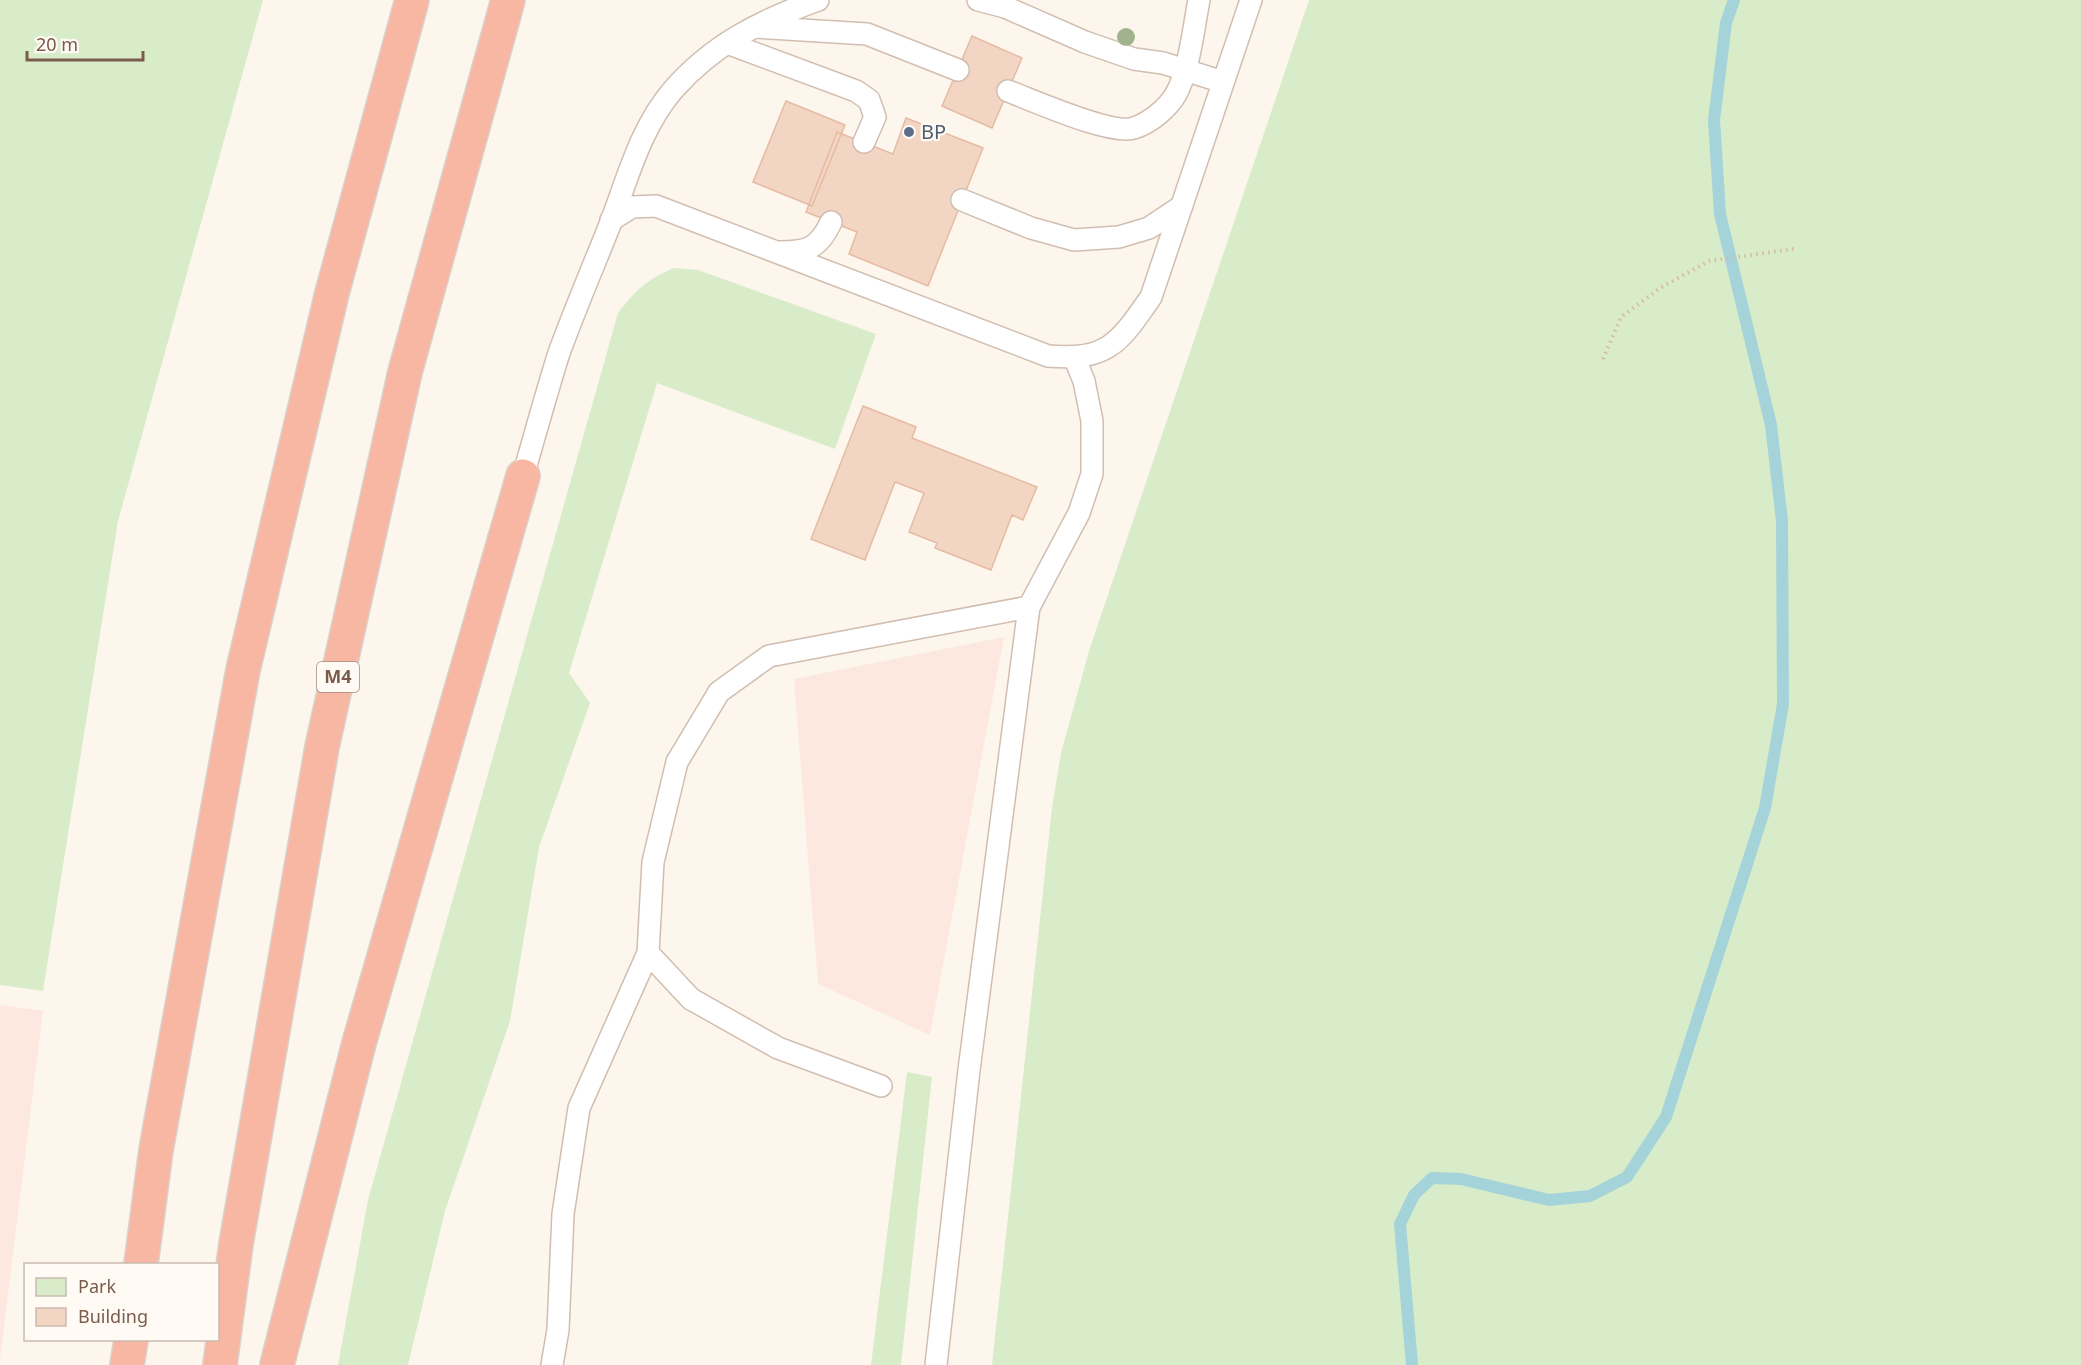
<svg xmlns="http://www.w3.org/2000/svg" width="2081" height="1365" viewBox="0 0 2081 1365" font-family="'Noto Sans',sans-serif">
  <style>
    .commercial { fill: #fde8e0 }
    .green { fill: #d8ecc9 }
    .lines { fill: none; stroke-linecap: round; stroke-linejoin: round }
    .stream { stroke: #a5d3da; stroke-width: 12 }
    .building { fill: #f3d5c3; stroke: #e6bba3; stroke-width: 1.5 }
    .service-casing { stroke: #d1beb0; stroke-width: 24 }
    .motorway-casing { stroke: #dad1cd; stroke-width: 36 }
    .path { stroke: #d9b8a5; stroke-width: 4; stroke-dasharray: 1.5 4.5; stroke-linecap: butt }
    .service { stroke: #fff; stroke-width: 21 }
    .motorway { stroke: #f7b7a3; stroke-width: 33 }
    .tree { fill: #a0b28e }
    .service-dot { fill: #5c6f8a; stroke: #fffaf3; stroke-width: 2 }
    .labels { text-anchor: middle; stroke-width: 4.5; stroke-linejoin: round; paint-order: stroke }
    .shield { fill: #fffaf3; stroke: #a28b7f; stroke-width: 1.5 }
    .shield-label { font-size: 18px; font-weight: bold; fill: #7a5c4d }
    .service-label { font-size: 20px; fill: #4e5e75; stroke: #fffaf3; text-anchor: start }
  </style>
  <rect width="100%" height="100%" fill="#fdf6ec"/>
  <!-- commercial -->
  <path class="commercial" d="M 1004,637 L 930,1035 L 818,984 L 794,679 Z
    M 0,1005 L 43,1011 L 0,1359 Z"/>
  <!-- green -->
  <path class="green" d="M 0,0 L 263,0 L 118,521 L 43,991 L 0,985 Z
    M 1309,0 L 2081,0 L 2081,1365 L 992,1365 L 1052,808 L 1061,753 L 1089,651 Z
    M 674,268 L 698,270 L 876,334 L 835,449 L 657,383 L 569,673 L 590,703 L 539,847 L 510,1021 L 445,1211 L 408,1365 L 338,1365 L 368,1200 L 618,313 C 636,290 647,279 674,268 Z
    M 907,1072 L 932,1077 L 901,1365 L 871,1365 Z"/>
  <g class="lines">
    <!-- stream -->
    <path class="stream" d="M 1412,1365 L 1400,1224 L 1414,1195 L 1432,1178 L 1461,1179 L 1549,1200 L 1590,1196 L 1627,1177 L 1666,1117 L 1765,808 L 1783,704 L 1782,521 L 1771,425 L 1720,214 L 1714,120 L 1726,23 L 1734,0"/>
  </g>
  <!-- building -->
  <path class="building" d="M 972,36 L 1022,58 L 992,128 L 942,106 Z
    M 786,101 L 845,125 L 812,206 L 753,182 Z
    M 906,118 L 983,148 L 928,286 L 849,254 L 857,232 L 806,212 L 837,132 L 893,154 Z
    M 863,406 L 916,427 L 912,438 L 1037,487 L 1023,520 L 1012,515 L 991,570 L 935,548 L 937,543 L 909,532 L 924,493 L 895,482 L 865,560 L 811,539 Z"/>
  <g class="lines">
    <!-- service casing -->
    <g class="service-casing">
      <path id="service" d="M 978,0 L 1005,7 L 1085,42 L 1134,59 L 1163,63 L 1223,82
        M 755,27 L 867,34 L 958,70
        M 727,43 L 856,91 L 869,100 L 875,117 L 864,142
        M 1008,91 C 1032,100 1112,136 1134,128 C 1150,123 1168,108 1176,94 C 1189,71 1194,26 1199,0
        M 962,200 L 1031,228 L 1074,240 L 1119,237 L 1149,228 L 1182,206
        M 611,220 L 632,207 L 656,206 L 1048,356 C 1108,361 1119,343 1151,297 L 1251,0
        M 780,252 C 808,252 819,248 831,222
        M 523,476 C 535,435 546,394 559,353 C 575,309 594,265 611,222 C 628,177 641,127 673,90 C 713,44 762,20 818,0
        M 648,953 L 691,999 L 778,1048 L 881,1086
        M 552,1365 L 558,1330 L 563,1214 L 579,1108 L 648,953 L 653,862 L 677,762 L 719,692 L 769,656 L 1029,607
        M 936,1365 L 969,1070 L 1029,607 L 1079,513 L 1092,474 L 1092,421 L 1084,381 L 1075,359"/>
    </g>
    <!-- motorway casing -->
    <g class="motorway-casing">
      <path id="motorway" d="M 141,1264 L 156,1150 L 243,670 L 332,293 L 412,0
        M 127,1365 L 131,1340
        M 220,1365 L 236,1244 L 322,747 L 405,372 L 508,0
        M 277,1365 L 359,1043 L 523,476"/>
    </g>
    <!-- path -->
    <path class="path" d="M 1603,359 L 1621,317 L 1660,288 L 1709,261 L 1794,249"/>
    <!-- service -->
    <use href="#service" class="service"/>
    <!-- motorway -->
    <use href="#motorway" class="motorway"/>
  </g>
  <!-- trees -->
  <circle class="tree" cx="1126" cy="37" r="9"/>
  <!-- markers -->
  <circle class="service-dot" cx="909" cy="132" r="6"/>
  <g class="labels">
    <!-- shield labels -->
    <rect class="shield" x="317" y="662" width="42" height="30" rx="4.5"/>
    <g class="shield-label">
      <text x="338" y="683">M4</text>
    </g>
    <!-- service labels -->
    <g class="service-label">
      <text x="921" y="139">BP</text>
    </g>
  </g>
  <!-- legend -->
  <rect x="24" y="1263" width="195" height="78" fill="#fffaf3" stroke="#cabbb1" stroke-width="1.5"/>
  <rect x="36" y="1278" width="30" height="18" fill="#d8ecc9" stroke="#cabbb1" stroke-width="1.5"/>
  <text x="78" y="1293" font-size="18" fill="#7a5c4d">Park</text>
  <rect x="36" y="1308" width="30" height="18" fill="#f3d5c3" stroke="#cabbb1" stroke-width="1.5"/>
  <text x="78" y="1323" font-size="18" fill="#7a5c4d">Building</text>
  <!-- scale -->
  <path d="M27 51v9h116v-9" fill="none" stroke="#7a5c4d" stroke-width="3"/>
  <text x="36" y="51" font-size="18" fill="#7a5c4d" stroke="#fffaf3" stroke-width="4.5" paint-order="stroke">20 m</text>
</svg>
